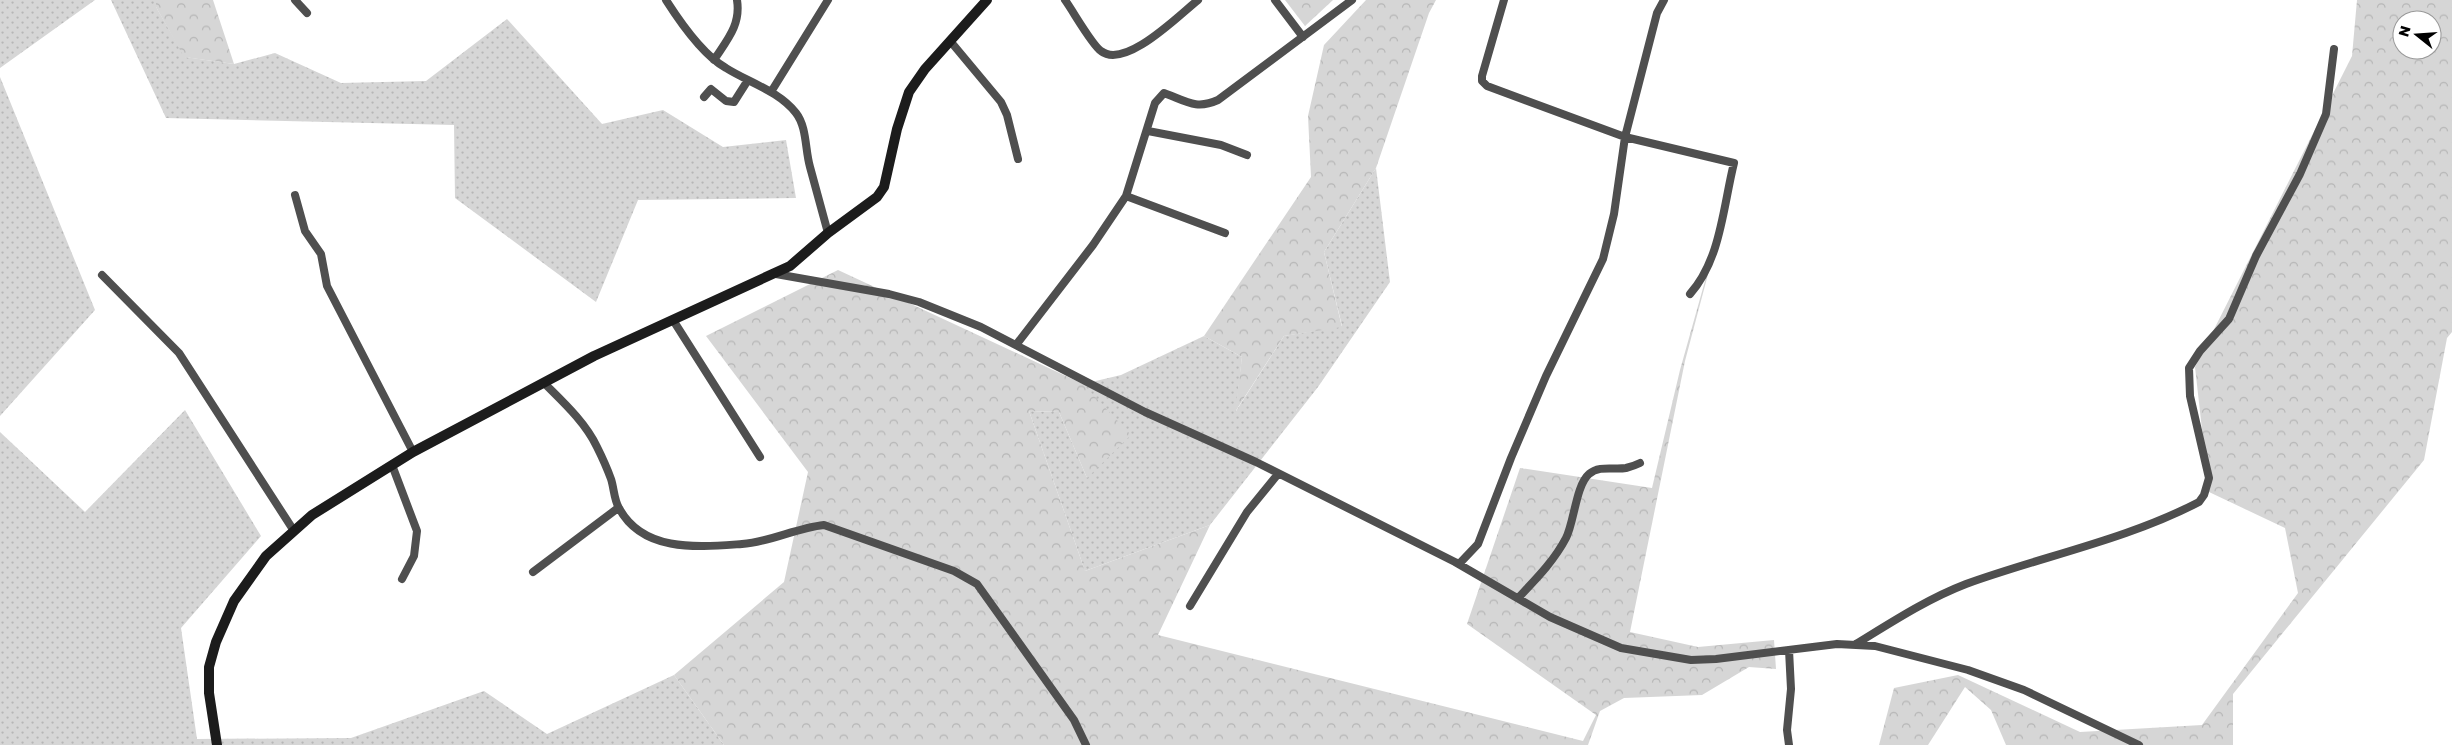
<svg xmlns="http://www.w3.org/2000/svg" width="2452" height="745" viewBox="0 0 2452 745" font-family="'Golos Text',sans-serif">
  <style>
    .grass { fill: url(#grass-dots) }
    .forest { fill: url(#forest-crowns); fill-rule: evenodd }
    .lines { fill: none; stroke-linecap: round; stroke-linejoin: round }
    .street { stroke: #4f4f4f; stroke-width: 8 }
    .secondary { stroke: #1c1c1c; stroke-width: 10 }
  </style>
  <defs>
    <pattern id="grass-dots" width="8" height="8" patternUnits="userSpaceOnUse" patternTransform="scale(1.25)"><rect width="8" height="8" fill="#d6d6d6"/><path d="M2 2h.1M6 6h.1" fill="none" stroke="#b6b6b6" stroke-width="1.8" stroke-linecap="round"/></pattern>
    <pattern id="forest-crowns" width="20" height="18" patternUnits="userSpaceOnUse" patternTransform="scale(1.25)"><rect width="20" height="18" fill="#d6d6d6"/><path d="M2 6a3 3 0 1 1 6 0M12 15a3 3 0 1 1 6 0" fill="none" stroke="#b6b6b6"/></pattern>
  </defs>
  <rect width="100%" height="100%" fill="#fff"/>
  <!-- grass -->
  <path class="grass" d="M 0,0 L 95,0 L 0,68 Z
    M 111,0 L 156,0 L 156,7 L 185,57 L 234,64 L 275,53 L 341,83 L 426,81 L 507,19 L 602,124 L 663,110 L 723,147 L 786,140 L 796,198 L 638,200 L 596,302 L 455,198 L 454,125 L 166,118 Z
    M 0,77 L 95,310 L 0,416 Z
    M 1376,168 L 1390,282 L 1318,387 L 1210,525 L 1085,571 L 1029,411 L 1059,412 L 1087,478 L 1083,384 L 1121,375 L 1204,336 L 1242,357 L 1236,411 L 1284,336 L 1342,326 L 1324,252 Z
    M 185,410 L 261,536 L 181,628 L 197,739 L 351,738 L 484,691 L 547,734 L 674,675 L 724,745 L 0,745 L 0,432 L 85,512 Z"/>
  <!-- forest -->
  <path class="forest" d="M 156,0 L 213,0 L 234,64 L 184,57 L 156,7 Z
    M 1285,0 L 1333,0 L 1305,26 Z
    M 1366,0 L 1436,0 L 1429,13 L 1376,168 L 1324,252 L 1342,327 L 1284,336 L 1235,412 L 1242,357 L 1204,336 L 1311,177 L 1308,116 L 1324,45 Z
    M 2357,0 L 2452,0 L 2452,332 L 2447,338 L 2424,460 L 2233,694 L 2233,745 L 2006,745 L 1991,710 L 1965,687 L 1928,745 L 1879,745 L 1894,688 L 1958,675 L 2080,732 L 2202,725 L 2298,593 L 2285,528 L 2209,492 L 2195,367 L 2352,56 ZM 2402,20 L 2432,20 L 2432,50 L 2402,50 Z
    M 1728,199 L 1685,361 L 1630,632 L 1698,647 L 1774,640 L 1776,669 L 1749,667 L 1702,695 L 1624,698 L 1600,711 L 1588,745 L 724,745 L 674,675 L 784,582 L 808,472 L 706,336 L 838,270 L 1083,384 L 1131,435 L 1087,478 L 1059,412 L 1029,411 L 1085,571 L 1210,525 L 1158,635 L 1583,741 L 1596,715 L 1467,624 L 1520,468 L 1652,488 L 1680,370 Z"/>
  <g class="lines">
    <!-- street -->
    <path class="street" d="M 295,0 L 307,13
      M 666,0 C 680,22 703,55 726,68 C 748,82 779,91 796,113 C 807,127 805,150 810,167 C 816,189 822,211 828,233
      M 1065,0 C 1073,11 1092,45 1101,51 C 1125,70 1179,15 1198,0
      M 1275,0 L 1303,37
      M 1504,0 L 1482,76 L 1482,81 L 1487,86 L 1625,137 L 1734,163 C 1723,207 1721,259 1690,294
      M 951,42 L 1001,102 L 1007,115 L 1018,159
      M 714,60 C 727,40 741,25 737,0
      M 771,92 L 828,0
      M 704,97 L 711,89 L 726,101 L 734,102 L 748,80
      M 1148,131 L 1221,145 L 1247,155
      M 295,195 L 305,231 L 321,254 L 327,286 L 413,452
      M 1126,196 L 1225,233
      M 776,274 L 889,294 L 919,302 L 981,327 L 1145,412 L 1256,462 L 1455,562 L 1550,617 L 1621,648 L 1691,660 L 1716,659 L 1837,644 L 1875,646 L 1968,670 L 2024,690 L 2139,745
      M 102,275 L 179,353 L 294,531
      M 673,320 L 760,457
      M 1016,345 L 1093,245 L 1126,196 L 1155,103 L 1164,93 C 1186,101 1196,110 1218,100 L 1352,0
      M 544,383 C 563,402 585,422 597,447 C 602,457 607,468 611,479 C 614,488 614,500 619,508 C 643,553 699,547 742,544 C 770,542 796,528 824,525 L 954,571 L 977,584 L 1074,720 L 1086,745
      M 392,465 L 417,531 L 414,556 L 402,579
      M 1459,564 L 1478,544 L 1511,458 L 1546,376 L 1603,259 L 1614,214 L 1625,137 L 1657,13 L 1664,0
      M 533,572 L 618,508
      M 1518,598 C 1536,579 1554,561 1566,538 C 1574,523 1576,485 1589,474 C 1599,465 1614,470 1626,468 C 1630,467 1636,465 1640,463
      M 1190,606 L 1247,512 L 1278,474
      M 1856,644 C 1892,622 1927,599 1966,584 C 2043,556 2126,540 2199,502 L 2204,495 L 2209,478 L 2190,396 L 2189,368 L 2200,351 L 2229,319 L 2256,256 L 2300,174 L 2326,114 L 2334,49
      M 1789,745 L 1787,730 L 1791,689 L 1789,650"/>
    <!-- secondary -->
    <path class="secondary" d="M 217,745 L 209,693 L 209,667 L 216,642 L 234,601 L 266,556 L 312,515 L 413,452 L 594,356 L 790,266 L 828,233 L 877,197 L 884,187 L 897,129 L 909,92 L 925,69 L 987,0"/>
  </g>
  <!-- north arrow -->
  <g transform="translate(2417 35) rotate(287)"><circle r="24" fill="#ffffff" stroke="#999999"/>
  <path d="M0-4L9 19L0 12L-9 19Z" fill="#000000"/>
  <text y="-8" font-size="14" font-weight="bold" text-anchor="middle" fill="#000000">N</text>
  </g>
</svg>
